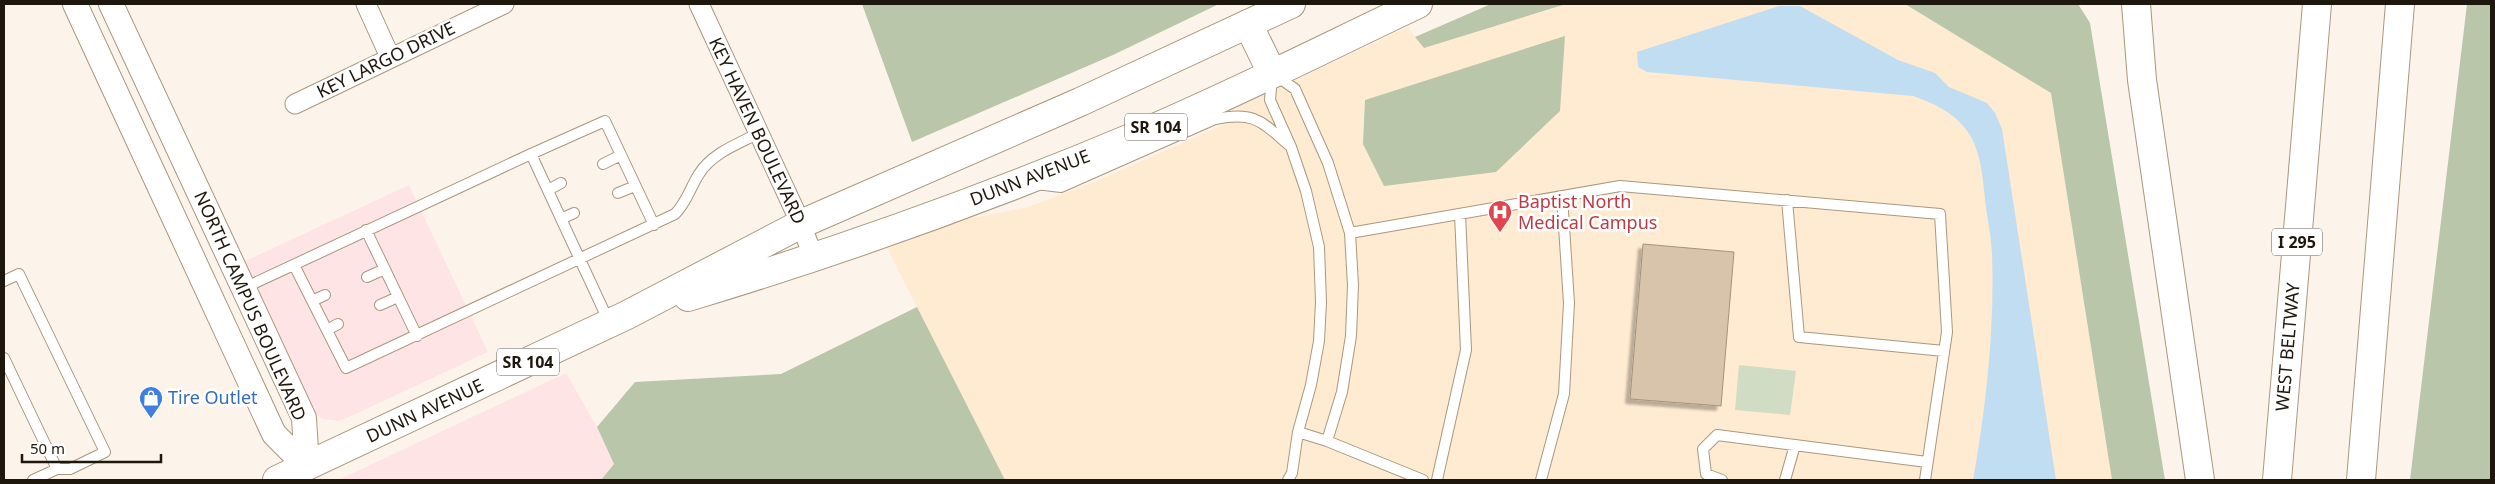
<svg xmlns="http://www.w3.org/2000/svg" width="2495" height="484" viewBox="0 0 2495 484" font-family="'Noto Sans',sans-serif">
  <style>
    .commercial { fill: #ffe4e6 }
    .built { fill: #ffebd1 }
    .green { fill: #d0dcc3 }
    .forest { fill: #b9c6aa }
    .water { fill: #c0ddf1 }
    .building { fill: #d7c4aa; stroke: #a5927a; filter: url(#shadow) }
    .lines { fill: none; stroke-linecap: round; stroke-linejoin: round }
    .service-casing { stroke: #a9977f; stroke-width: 12 }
    .minor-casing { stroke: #a9977f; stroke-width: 21 }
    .tertiary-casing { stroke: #a9977f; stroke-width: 26 }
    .secondary-casing { stroke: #a9977f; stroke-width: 30 }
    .primary-casing { stroke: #a9977f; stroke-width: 30 }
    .motorway-casing { stroke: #a9977f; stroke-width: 30 }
    .service { stroke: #fff; stroke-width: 10 }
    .minor { stroke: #fff; stroke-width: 19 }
    .tertiary { stroke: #fff; stroke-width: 24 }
    .secondary { stroke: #fff; stroke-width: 28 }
    .primary { stroke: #fff; stroke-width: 28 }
    .motorway { stroke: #fff; stroke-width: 28 }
    .labels { text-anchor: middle; stroke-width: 5; stroke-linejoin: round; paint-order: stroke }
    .shield { fill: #fff; stroke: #625d56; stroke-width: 1 }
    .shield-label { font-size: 16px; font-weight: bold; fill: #1e170e }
    .street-label { font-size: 18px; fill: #1e170e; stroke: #fff }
    .health-label { font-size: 18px; fill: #be3a42; stroke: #fff; text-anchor: start }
    .shop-label { font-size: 18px; fill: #366cbe; stroke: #fff; text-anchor: start }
  </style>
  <defs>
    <filter id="shadow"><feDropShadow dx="-4.5" dy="4.5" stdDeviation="1" flood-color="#0004"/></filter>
  </defs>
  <rect width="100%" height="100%" fill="#fcf4ea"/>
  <!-- commercial -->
  <path class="commercial" d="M 409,185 L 488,352 L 345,419 L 338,421 L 323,419 L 313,413 L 241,263 Z
    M 566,373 L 597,427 L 614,464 L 601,480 L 338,480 Z"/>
  <!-- built -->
  <path class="built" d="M 1566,4 L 1905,4 L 2051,93 L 2112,480 L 1005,480 L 887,248 L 967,219 L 1028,207 L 1092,183 L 1229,122 L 1238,107 L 1408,27 L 1424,48 Z"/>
  <!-- green -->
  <path class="green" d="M 1739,365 L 1796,371 L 1790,415 L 1735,410 Z"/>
  <!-- forest -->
  <path class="forest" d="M 862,4 L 1219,4 L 1113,55 L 912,142 Z
    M 1491,4 L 1566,4 L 1424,48 L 1415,37 Z
    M 1905,4 L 2078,4 L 2090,23 L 2165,480 L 2112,480 L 2051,93 Z
    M 2467,4 L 2491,4 L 2491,480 L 2410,480 Z
    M 1565,36 L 1560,111 L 1496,172 L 1384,186 L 1363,144 L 1365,100 Z
    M 917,307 L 1005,480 L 601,480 L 614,464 L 597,427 L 635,382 L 781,374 Z"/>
  <!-- water -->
  <path class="water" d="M 1779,6 L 1800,6 L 1898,60 L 1935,73 L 1949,87 L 1987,103 L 1995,113 L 2002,129 L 2056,480 L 1973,480 C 1986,408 1995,326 1992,253 C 1991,235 1987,217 1985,200 C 1983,180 1981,155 1971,137 C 1959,115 1936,104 1913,96 L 1647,72 L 1638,67 L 1637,52 Z"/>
  <!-- building -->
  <path class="building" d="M 1643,244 L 1734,252 L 1721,406 L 1630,399 Z"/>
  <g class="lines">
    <!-- service casing -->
    <g class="service-casing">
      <path id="service" d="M 1275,75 L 1295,89 L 1328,163 L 1350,233 L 1353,285 L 1351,336 L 1342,392 L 1327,441
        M 1272,77 L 1270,100 L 1291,147 L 1306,191 L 1319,247 L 1321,302 L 1319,341 L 1311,385 L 1298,432 L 1292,473 L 1288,480
        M 531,154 L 605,121 L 654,225
        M 603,164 L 621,155
        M 1036,184 L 1061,187 L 1215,119 C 1254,111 1261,121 1289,145
        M 548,190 L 561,183
        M 618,193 L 635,186
        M 1787,200 L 1799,337 L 1944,351
        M 561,219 L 574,213
        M 366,230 L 417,336
        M 1350,233 L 1620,186 L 1940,214 L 1947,332 L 1925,480
        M 294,265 L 346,368 L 675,214 C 687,202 690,188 699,174 C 712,153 738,144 759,133
        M 367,277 L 385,269
        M 4,281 L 19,274 L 105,452 L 70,469 L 57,469 L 33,480
        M 244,288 L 531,154 L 609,322
        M 312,301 L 325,295
        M 380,305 L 398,297
        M 327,330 L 338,324
        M 4,358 L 57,469
        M 1298,432 L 1327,441 L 1423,480
        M 1437,480 L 1466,350 L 1460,214
        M 1541,480 L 1564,394 L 1569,303 L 1562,196
        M 1722,480 L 1706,474 L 1703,449 L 1717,435 L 1927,462
        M 1785,480 L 1795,445"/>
    </g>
    <!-- minor casing -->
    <g class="minor-casing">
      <path id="minor" d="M 366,4 L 390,57
        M 699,4 L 801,224 L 814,259
        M 295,104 L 504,4"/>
    </g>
    <!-- tertiary casing -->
    <g class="tertiary-casing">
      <path id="tertiary" d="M 75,4 L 274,434 L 307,467
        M 111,4 L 304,418 L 307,467"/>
    </g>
    <!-- secondary casing -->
    <g class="secondary-casing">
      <path id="secondary" d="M 1248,24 L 1272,73"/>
    </g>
    <!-- primary casing -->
    <g class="primary-casing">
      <path id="primary" d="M 688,297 C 841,251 991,197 1138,135 C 1233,95 1325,48 1418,4
        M 277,480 L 627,315 L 801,224 L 1080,102 L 1291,4"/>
    </g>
    <!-- motorway casing -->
    <g class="motorway-casing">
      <path id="motorway" d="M 2136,4 L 2142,80 L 2200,480
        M 2277,480 L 2317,4
        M 2361,480 L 2400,4"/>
    </g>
    <!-- service -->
    <use href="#service" class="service"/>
    <!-- minor -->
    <use href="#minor" class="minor"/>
    <!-- tertiary -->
    <use href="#tertiary" class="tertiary"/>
    <!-- secondary -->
    <use href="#secondary" class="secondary"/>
    <!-- primary -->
    <use href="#primary" class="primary"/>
    <!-- motorway -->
    <use href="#motorway" class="motorway"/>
  </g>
  <!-- icons -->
  <defs>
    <g id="hospital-pin" transform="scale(1.25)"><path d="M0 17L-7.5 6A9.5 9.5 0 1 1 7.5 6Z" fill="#e0444e" stroke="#fff"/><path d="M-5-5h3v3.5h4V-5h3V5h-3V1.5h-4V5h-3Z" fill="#fff"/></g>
    <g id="shop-pin" transform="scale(1.25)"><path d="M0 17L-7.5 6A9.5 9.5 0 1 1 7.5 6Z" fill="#3f7fe0" stroke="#fff"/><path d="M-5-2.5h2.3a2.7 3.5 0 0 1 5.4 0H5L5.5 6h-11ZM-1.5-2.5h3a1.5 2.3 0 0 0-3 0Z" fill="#fff"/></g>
  </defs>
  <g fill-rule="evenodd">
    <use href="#hospital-pin" x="1500" y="212"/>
    <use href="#shop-pin" x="151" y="398"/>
  </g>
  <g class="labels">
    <!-- shield labels -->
    <g class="shield">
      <rect x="1125" y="113.5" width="62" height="27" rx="4"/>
      <rect x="2272" y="228.5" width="50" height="27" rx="4"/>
      <rect x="497" y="348.5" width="62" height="27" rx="4"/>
    </g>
    <g class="shield-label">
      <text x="1156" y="133">SR 104</text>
      <text x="2297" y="248">I 295</text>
      <text x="528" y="368">SR 104</text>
    </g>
    <!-- street labels -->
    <g class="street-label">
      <text transform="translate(386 60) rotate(-26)" y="6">KEY LARGO DRIVE</text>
      <text transform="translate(757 131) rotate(65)" y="6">KEY HAVEN BOULEVARD</text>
      <text transform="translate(1030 178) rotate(-21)" y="6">DUNN AVENUE</text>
      <text transform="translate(250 306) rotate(66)" y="6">NORTH CAMPUS BOULEVARD</text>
      <text transform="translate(2288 347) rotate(-85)" y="6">WEST BELTWAY</text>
      <text transform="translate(425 411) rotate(-25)" y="6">DUNN AVENUE</text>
    </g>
    <!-- health labels -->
    <g class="health-label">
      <text x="1518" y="208">Baptist North<tspan x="1518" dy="21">Medical Campus</tspan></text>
    </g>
    <!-- shop labels -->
    <g class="shop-label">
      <text x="168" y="404">Tire Outlet</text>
    </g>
  </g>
  <!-- border -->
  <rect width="2495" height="484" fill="none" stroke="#1e170e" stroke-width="10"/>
  <!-- scale -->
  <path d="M22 454v8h139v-8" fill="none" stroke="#1e170e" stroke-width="2.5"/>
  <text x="30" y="454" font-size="15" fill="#1e170e" stroke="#ffffff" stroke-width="4" paint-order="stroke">50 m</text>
</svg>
